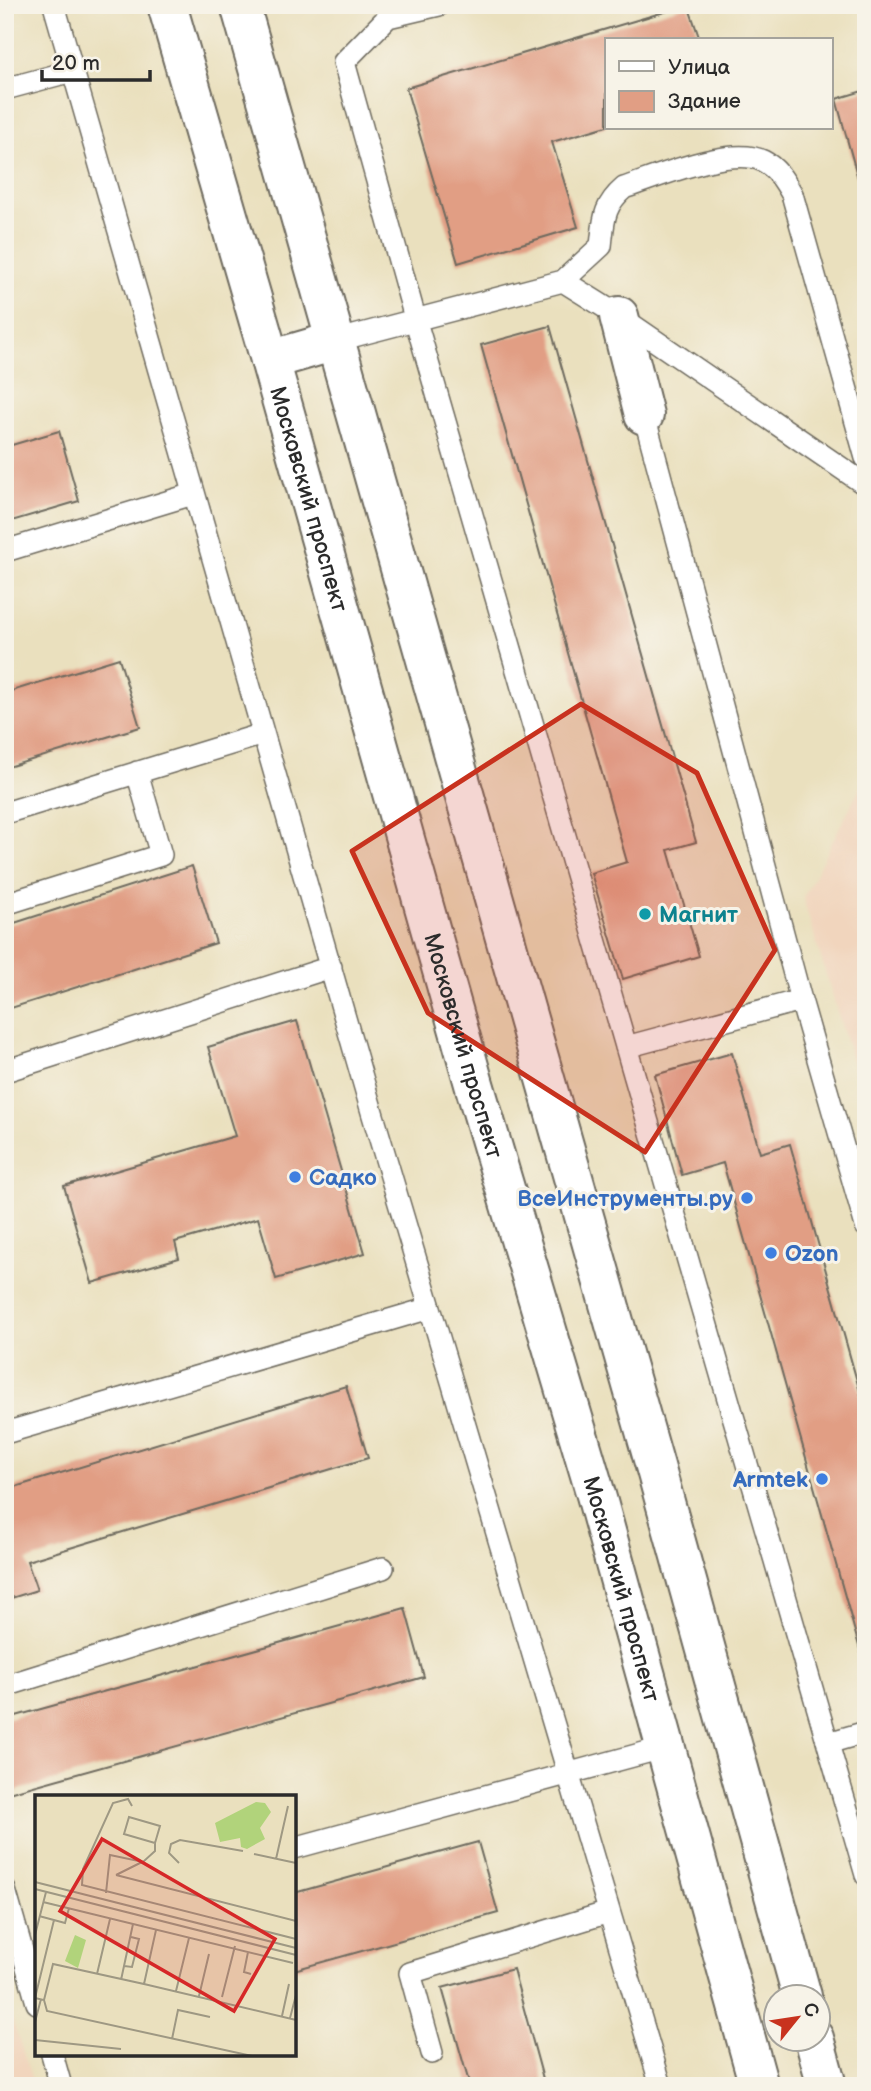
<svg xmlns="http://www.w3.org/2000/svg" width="871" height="2091" viewBox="0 0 871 2091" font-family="'Balsamiq Sans',sans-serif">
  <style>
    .built { fill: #f1d5bd }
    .building { fill: #e19e84 }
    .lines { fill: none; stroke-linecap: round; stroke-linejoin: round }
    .lane-casing { stroke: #6e6a5e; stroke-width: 24 }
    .street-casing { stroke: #6e6a5e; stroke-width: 42 }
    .primary-casing { stroke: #6e6a5e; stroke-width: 42 }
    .lane { stroke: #fff; stroke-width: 21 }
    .street { stroke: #fff; stroke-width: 38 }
    .primary { stroke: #fff; stroke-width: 38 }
    .marked { fill: #c8321e; fill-opacity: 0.2; stroke: #c8321e; stroke-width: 5; stroke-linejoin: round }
    .culture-dot { fill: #0f9aa8; stroke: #f7f3e8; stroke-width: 2.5 }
    .shop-dot { fill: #3f7fe0; stroke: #f7f3e8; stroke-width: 2.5 }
    .labels { text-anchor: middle; stroke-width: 6; stroke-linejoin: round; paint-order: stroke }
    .street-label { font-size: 23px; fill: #2b2b2b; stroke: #f7f3e8 }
    .culture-label { font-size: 23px; font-weight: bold; fill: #0d838f; stroke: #f7f3e8; text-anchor: start }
    .shop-label { font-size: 23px; font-weight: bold; fill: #366cbe; stroke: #f7f3e8; text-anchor: start }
    .inset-road { fill: none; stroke: #9e9883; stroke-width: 2 }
    .view { fill: #d62828; fill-opacity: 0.15; stroke: #d62828; stroke-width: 3.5 }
    .inset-edge { fill: none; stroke: #2b2b2b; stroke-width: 3.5 }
  </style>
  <rect width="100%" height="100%" fill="#f7f3e8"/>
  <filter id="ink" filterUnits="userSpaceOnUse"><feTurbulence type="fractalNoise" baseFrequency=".0143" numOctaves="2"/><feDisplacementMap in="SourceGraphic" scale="14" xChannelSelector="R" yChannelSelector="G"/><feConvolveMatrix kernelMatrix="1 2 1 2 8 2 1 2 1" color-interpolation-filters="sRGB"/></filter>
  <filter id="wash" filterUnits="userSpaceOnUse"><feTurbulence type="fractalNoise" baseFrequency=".00686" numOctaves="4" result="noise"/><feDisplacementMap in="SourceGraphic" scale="28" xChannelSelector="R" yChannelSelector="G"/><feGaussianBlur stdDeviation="1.57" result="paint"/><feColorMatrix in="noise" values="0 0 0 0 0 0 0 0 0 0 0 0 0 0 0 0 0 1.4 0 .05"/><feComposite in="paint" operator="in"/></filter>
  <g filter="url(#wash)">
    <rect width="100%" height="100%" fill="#eae0be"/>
    <!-- built -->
    <path class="built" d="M 866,776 L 866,1107 L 803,898 Z
      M 5,1997 L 34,2086 L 5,2086 Z"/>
    <g id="blocks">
      <!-- building -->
      <path class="building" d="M 688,5 L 700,40 L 607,40 L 607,126 L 552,142 L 578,227 L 458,263 L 406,88 Z
        M 866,90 L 866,204 L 865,204 L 836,99 Z
        M 550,326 L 696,842 L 668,850 L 699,956 L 623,979 L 591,873 L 627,862 L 481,345 Z
        M 59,431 L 79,501 L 5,523 L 5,447 Z
        M 119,658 L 140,727 L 5,768 L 5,693 Z
        M 192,866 L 216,943 L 5,1010 L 5,926 Z
        M 297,1021 L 365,1253 L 276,1279 L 258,1218 L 175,1242 L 179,1258 L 92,1283 L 64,1186 L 235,1136 L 208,1047 Z
        M 732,1053 L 760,1153 L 790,1144 L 866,1413 L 866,1671 L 723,1163 L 682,1175 L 655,1075 Z
        M 346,1386 L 368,1458 L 27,1561 L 37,1590 L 5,1600 L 5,1490 Z
        M 405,1608 L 424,1677 L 5,1794 L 5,1719 Z
        M 478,1842 L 498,1913 L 294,1970 L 294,1893 Z
        M 513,1969 L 545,2086 L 470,2086 L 442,1988 Z"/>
    </g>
  </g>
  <g filter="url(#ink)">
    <use href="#blocks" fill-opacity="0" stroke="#6e6a5e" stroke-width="2"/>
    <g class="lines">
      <!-- lane casing -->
      <g class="lane-casing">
        <path id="lane" d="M 54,5 L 372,1112 L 661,2086
          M 439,5 L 388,17 L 344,62 L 415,318 L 866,1875
          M 5,89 L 72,71
          M 563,281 L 619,316 L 866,485
          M 335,341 L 563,281 L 601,246 C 604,220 603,206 624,188 C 657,177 732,145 763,161 C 777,168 785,182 792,194 L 866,458
          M 644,415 L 801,1000 L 866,1226
          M 5,551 L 193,494
          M 5,813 L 263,734
          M 5,904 L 161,855 L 137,772
          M 626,1047 L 801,1000
          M 5,1071 L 331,967
          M 5,1433 L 430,1308
          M 5,1686 L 383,1568
          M 828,1743 L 866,1732
          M 294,1848 L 666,1747
          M 5,1890 L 37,2003
          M 432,2053 L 410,1973 L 609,1912
          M 52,2054 L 61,2086"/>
      </g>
      <!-- street casing -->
      <g class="street-casing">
        <path id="street" d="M 619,316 L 644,415"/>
      </g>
      <!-- primary casing -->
      <g class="primary-casing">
        <g id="primary">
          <path id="s1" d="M 167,5 L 270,360 L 474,1084 L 596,1495 L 759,2086"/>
          <path d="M 240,5 L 655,1466 L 802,1996"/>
          <path d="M 270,360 L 335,341"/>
          <path d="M 814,2038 L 827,2086"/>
        </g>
      </g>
      <!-- lane -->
      <use href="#lane" class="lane"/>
      <!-- street -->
      <use href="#street" class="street"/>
      <!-- primary -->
      <use href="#primary" class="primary"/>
    </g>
  </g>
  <!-- marked area -->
  <path class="marked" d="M 581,704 L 697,773 L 775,950 L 645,1152 L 428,1013 L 352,851 Z"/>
  <!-- markers -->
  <circle class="culture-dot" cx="645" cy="914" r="7"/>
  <g class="shop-dot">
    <circle cx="295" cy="1177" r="7"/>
    <circle cx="747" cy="1198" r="7"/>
    <circle cx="771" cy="1253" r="7"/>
    <circle cx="822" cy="1479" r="7"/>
  </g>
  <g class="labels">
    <!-- street labels -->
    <g class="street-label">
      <text dy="8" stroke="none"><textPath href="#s1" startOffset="514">Московский проспект</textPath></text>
      <text dy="8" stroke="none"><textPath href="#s1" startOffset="1082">Московский проспект</textPath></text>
      <text dy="8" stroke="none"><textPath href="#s1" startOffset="1648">Московский проспект</textPath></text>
    </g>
    <!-- culture labels -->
    <g class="culture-label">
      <text x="659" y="922">Магнит</text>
    </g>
    <!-- shop labels -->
    <g class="shop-label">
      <text x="309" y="1185">Садко</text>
      <text x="733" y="1206" text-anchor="end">ВсеИнструменты.ру</text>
      <text x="785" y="1261">Ozon</text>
      <text x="808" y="1487" text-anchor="end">Armtek</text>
    </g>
  </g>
  <!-- overview -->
  <g transform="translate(35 1795)">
    <rect width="261" height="261" fill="#eae0be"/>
    <path d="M 221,7 L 230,8 L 236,17 L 225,33 L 230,44 L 212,54 L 206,52 L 205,43 L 185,47 L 180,28 ZM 40,140 L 51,145 L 43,173 L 30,166 Z" fill="#b1d37b"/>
    <path class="inset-road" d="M 97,11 L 93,4 L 78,8 L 48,74 L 47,90 L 261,144M 219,59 L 261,68M 241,64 L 253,11M 144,68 L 134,58 L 136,49 L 145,45 L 208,56M 81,80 L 261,126M 81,80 L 107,67M 0,87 L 261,153M 0,94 L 261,160M 71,98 L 75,60 L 108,67 L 120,56 L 120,48 L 89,39 L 94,22 L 125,31 L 120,48M 8,107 L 258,168M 4,121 L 30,128 L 34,113M 0,140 L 11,97M 213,157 L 209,177 L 216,179M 89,171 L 97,172 L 104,144 L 96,142M 62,179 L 75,124M 86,185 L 98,129M 109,189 L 261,225M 141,196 L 154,143M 164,201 L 174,159M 187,202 L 200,151M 0,203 L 9,205 L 12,216 L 217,261M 0,203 L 19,125M 9,205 L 18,169 L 109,189 L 121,135M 247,221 L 254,189M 255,223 L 261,200M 0,227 L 6,204M 137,244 L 143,215 L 175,222M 0,245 L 86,254"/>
    <path class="view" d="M 67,44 L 240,144 L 199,216 L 25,116 Z"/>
    <rect width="261" height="261" class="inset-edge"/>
  </g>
  <!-- margin -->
  <rect width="871" height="2091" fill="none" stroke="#f7f3e8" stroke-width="28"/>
  <!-- legend -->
  <rect x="605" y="38" width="228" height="91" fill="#f7f3e8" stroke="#a5a39c" stroke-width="2"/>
  <rect x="619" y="61" width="35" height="10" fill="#ffffff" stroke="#a5a39c" stroke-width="2"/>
  <text x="668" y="74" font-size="21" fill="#2b2b2b">Улица</text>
  <rect x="619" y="91" width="35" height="21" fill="#e19e84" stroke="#a5a39c" stroke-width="2"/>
  <text x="668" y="108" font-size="21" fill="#2b2b2b">Здание</text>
  <!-- north arrow -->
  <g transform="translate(797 2018) rotate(60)"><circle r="33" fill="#f7f3e8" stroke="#a5a39c" stroke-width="2"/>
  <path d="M0-5L12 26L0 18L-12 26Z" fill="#c8321e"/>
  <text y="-10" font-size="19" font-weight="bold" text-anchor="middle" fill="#2b2b2b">С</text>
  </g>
  <!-- scale -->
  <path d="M42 70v10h108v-10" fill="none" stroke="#2b2b2b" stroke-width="3.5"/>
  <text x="52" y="70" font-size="21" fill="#2b2b2b" stroke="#f7f3e8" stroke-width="5" paint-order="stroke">20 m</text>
</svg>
